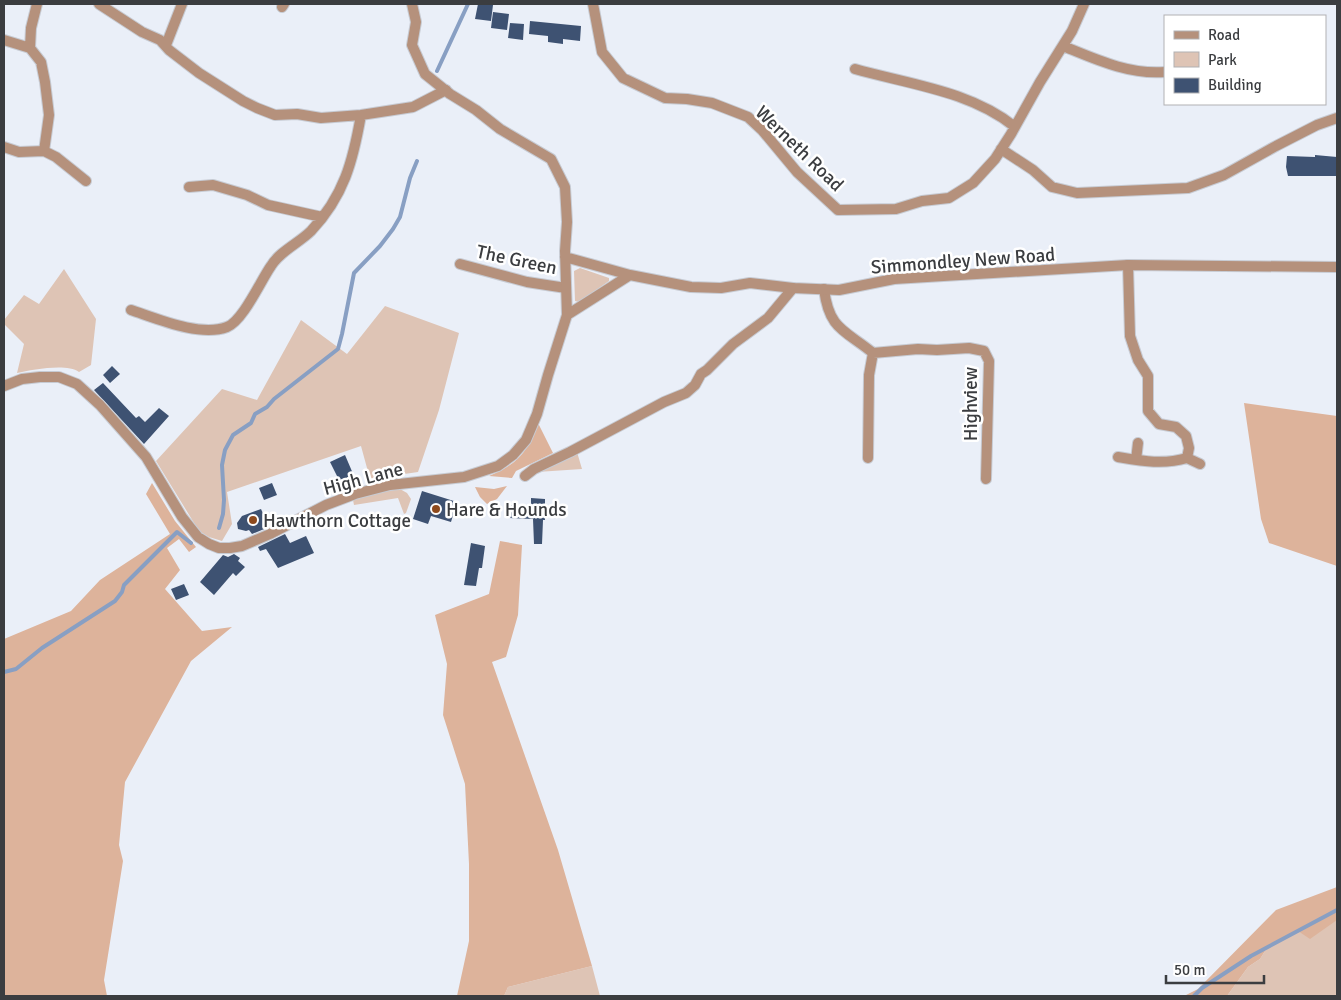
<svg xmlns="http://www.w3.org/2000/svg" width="1341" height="1000" viewBox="0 0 1341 1000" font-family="Signika,sans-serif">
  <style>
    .green { fill: #dec4b5 }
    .forest { fill: #ddb39b }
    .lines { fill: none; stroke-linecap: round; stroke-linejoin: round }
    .stream { stroke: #889fc3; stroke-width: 4 }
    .building { fill: #3e5272 }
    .minor-casing { stroke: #c7cbd3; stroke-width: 12 }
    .tertiary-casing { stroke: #c7cbd3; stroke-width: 12 }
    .minor { stroke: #b5917c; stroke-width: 10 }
    .tertiary { stroke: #b5917c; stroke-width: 10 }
    .poi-dot { fill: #8e4a1d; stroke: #fff; stroke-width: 2 }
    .labels { text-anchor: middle; stroke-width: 5; stroke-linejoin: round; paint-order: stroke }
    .street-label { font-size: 19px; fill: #3b3d40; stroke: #fff }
    .poi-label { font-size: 19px; fill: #3b3d40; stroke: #fff; text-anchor: start }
  </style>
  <rect width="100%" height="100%" fill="#eaeff8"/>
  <!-- green -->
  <path class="green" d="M 580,268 L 609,278 L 609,281 L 579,302 L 575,301 L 574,271 Z
    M 64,269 L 96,319 L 91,365 L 79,372 C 66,363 32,370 17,373 L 24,344 L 4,324 L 4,320 L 24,295 L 39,304 Z
    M 385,306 L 459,333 L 439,410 L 418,472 L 370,479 L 361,446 L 227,492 L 232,524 L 222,541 L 209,537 L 199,531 L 156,461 L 222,389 L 257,400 L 301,320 L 347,354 Z
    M 577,452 L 582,469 L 537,472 Z
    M 400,489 L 407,493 L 411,499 L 406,513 L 404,514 L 398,498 L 354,505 L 353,500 L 380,492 Z
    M 1337,920 L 1337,996 L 1227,996 L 1248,967 L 1260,959 L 1267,948 L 1298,931 Z
    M 592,966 L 600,996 L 504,996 L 508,987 Z"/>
  <!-- forest -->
  <path class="forest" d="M 1244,403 L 1337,416 L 1337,566 L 1269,543 L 1261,519 Z
    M 538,423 L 553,453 L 516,471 L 512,478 L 489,476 C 519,463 526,454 538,423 Z
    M 152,483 L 175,521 L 196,547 L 189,552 L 179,539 L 167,548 L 180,570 L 165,589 L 202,631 L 232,627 L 191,661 L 125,782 L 119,845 L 123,861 L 104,980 L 107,996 L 4,996 L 4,639 L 71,611 L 100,580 L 170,534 L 146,494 Z
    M 507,486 L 497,499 L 487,504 L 480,497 L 475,487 L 494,489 Z
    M 500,541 L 522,545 L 518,615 L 506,657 L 492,662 L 558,850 L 592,966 L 508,987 L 504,996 L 457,996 L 469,941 L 469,864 L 465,784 L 443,715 L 447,664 L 435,615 L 489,594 Z
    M 1337,887 L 1337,920 L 1310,939 L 1298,931 L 1267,948 L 1260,959 L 1248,967 L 1227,996 L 1184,996 L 1198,989 L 1276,910 Z"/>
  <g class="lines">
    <!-- stream -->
    <path class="stream" d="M 437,71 L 468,4
      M 219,528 L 223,514 L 224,500 L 222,465 L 225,450 L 233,435 L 251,423 L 255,414 L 267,407 L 274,399 L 338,349 L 342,334 L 354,273 L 380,246 L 393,229 L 400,217 L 410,178 L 417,161
      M 4,672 L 16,669 L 42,648 L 115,601 L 122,592 L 124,585 L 177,532 L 191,543
      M 1194,996 L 1202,988 L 1251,956 L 1337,910"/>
  </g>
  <!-- building -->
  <path class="building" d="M 478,4 L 493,5 L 491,21 L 475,19 Z
    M 493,12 L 509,14 L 507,30 L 491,28 Z
    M 530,21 L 581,26 L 580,41 L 563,39 L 563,44 L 548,42 L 548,36 L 529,34 Z
    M 510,23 L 524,24 L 523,40 L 508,38 Z
    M 1315,155 L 1337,157 L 1337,176 L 1288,176 L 1286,167 L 1287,156 L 1315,157 Z
    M 112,366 L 120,374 L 110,383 L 103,375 Z
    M 103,383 L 136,418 L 139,416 L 145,422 L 159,408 L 169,416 L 144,444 L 94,390 Z
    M 345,455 L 354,476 L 339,480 L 330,462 Z
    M 272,483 L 277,495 L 264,500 L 259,488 Z
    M 422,491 L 457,502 L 451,522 L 431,516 L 428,524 L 413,519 Z
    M 531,498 L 545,499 L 545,520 L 543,520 L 542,544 L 534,544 L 533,519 L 509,518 L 510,505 L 531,505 Z
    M 261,509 L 269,527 L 252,534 L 249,530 L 246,531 L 238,529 L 237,523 L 242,516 Z
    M 285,534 L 290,543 L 306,536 L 314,553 L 278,568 L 266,549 L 260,551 L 258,547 Z
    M 471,543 L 485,546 L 482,568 L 479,568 L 476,586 L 464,585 Z
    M 234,554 L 240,558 L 238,561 L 245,567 L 236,576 L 233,573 L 214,595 L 200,582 L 223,555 L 228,557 Z
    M 184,584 L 189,595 L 176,600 L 171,589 Z"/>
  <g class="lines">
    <!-- minor casing -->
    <g class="minor-casing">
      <path id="minor" d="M 37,4 L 31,28 L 30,48 L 41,62 L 45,82 L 49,115 L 44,151 L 56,157 L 86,181
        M 99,4 L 142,32 L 160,40 L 169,50 L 199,73 L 243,101 L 257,108 L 275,115 L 297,114 L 321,118 L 361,115 L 413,107 L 446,90
        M 593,4 L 602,52 L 623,78 L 665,98 L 687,99 L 712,103 L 748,117 L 762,130 L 797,172 L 838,210 L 896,209 L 922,201 L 949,198 L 973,183 L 995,159 L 1011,134 L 1040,82 L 1072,31 L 1084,4
        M 282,7 L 284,4
        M 4,40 L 30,48
        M 166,45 L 182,4
        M 1063,46 C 1095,59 1129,75 1165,72
        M 855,69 C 908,84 971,91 1015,127
        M 4,147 L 19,152 L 44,151
        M 1001,149 L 1033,170 L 1052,187 L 1077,193 L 1188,188 L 1224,175 L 1276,146 L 1317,125 L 1337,118
        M 189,187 L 213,185 L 247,195 L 268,205 L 322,217
        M 460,264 L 527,282 L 566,288
        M 824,289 C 829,330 845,330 873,353 L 918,349 L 937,350 L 969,348 L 984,351 L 989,361 L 986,479
        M 131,310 C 158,319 200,337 227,327 C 243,321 261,280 271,266 C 280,251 299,243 311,231 C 344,196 353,161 361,115
        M 1118,457 C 1142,461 1163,465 1187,458 L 1189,448 L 1186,436 L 1176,427 L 1159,424 L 1148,411 L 1148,376 L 1138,360 L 1130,336 L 1128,265
        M 868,458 L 869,375 L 873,353
        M 1187,458 L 1200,464
        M 1136,460 L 1138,443
        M 525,476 L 534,469 L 570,452 L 664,402 L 686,393 L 695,385 L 701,374 L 707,370 L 733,344 L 768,318 L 793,288"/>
    </g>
    <!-- tertiary casing -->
    <g class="tertiary-casing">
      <path id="tertiary" d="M 565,257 L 630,275 L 691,287 L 721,288 L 750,283 L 793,288 L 839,290 L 894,279 L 1128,265 L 1337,267
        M 567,315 L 630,275
        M 4,386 L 22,379 L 40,377 L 59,377 L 77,384 L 100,405 L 146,457 L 182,517 L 198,537 L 209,544 L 219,548 L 230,548 L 242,546 L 270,534 L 326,505 L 355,494 L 390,485 L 464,477 L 498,466 L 513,455 L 526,440 L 537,414 L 548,375 L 567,315 L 565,251 L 567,222 L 565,187 L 551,159 L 500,129 L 476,110 L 450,94 L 425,74 L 412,45 L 416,22 L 412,4"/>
    </g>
    <!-- minor -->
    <use href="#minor" class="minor"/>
    <!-- tertiary -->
    <use href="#tertiary" class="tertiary"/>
  </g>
  <!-- markers -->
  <g class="poi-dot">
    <circle cx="436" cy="509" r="5"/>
    <circle cx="253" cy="520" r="5"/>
  </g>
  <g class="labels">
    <!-- street labels -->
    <g class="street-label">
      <text transform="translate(800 148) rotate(44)" y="7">Werneth Road</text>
      <text transform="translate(517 259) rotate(12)" y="7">The Green</text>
      <text transform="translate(963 260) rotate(-4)" y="7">Simmondley New Road</text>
      <text transform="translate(970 404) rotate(-90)" y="7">Highview</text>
      <text transform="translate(363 478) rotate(-15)" y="7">High Lane</text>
    </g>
    <!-- poi labels -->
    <g class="poi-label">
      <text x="446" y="516">Hare &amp; Hounds</text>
      <text x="263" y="527">Hawthorn Cottage</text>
    </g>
  </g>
  <!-- border -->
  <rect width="1341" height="1000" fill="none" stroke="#3b3d40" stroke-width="10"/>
  <!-- legend -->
  <rect x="1164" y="15" width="162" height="90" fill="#ffffff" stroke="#b1b1b3"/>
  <rect x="1174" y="31" width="25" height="8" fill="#b5917c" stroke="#b1b1b3"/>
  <text x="1208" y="40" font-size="15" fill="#3b3d40">Road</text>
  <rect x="1174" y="52" width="25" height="15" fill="#dec4b5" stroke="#b1b1b3"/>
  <text x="1208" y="65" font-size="15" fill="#3b3d40">Park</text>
  <rect x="1174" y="78" width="25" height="15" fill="#3e5272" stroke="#b1b1b3"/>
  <text x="1208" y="90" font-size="15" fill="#3b3d40">Building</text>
  <!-- scale -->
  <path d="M1166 975v8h98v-8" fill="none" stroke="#3b3d40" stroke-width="2.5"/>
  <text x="1174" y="975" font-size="15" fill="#3b3d40" stroke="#ffffff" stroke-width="4" paint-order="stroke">50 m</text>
</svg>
